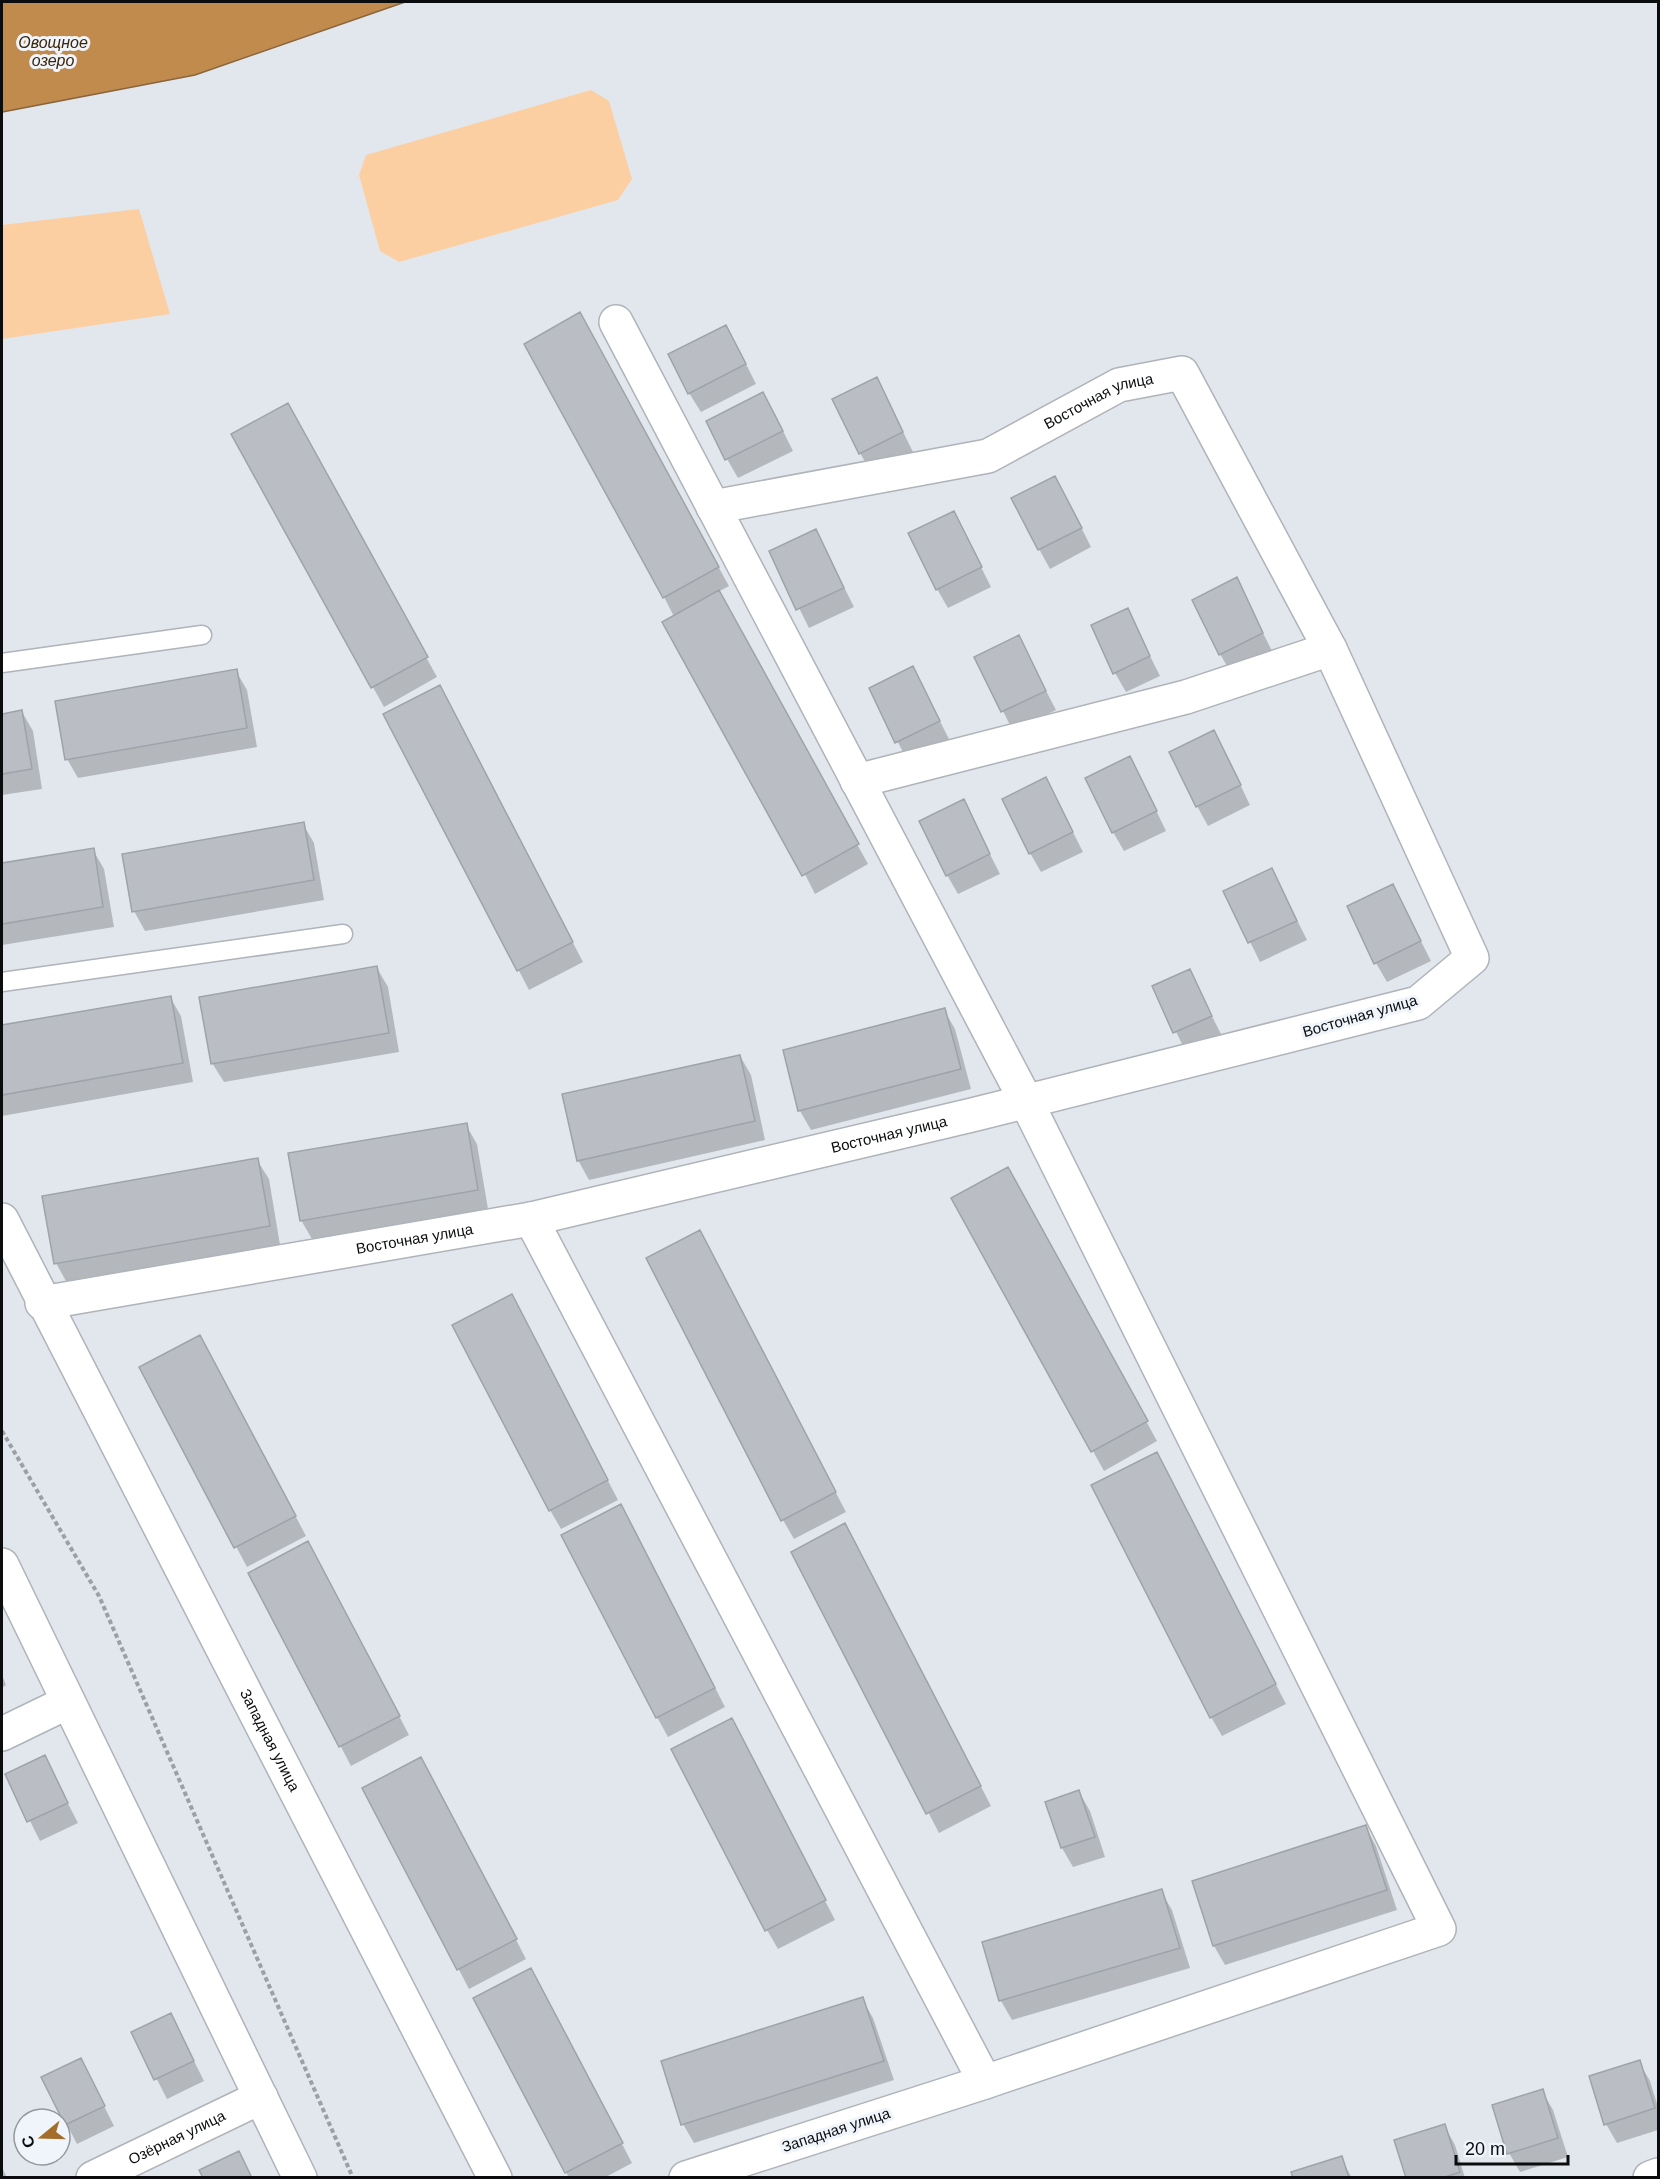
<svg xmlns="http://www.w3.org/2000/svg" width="1660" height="2179" viewBox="0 0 1660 2179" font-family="Arial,sans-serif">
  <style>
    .green { fill: #fbcfa1 }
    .water { fill: #c18b4e; stroke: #8a653b; stroke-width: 1.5 }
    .shadow { fill: #0003 }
    .building { fill: #babec4; stroke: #9ea2a9; stroke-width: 1.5 }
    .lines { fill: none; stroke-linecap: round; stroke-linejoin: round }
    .lane-casing { stroke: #afb3ba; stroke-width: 21 }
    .street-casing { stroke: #afb3ba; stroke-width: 36 }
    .path { stroke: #9ca0a4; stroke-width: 4; stroke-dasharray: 4.5 3; stroke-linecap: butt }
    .lane { stroke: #fff; stroke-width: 18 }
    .street { stroke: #fff; stroke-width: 33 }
    .labels { text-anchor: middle; stroke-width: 6; stroke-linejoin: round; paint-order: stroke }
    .street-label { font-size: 15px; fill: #0a0c0e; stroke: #f0f4fb }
    .water-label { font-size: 16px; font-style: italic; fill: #3d270b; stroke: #f0f4fb }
  </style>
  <rect width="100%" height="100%" fill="#e2e7ed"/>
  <!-- green -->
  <path class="green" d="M 591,90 L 609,101 L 632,179 L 618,200 L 399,262 L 380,251 L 359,175 L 366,155 Z
    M 139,209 L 170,314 L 2,339 L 2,225 Z"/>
  <!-- water -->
  <path class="water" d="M 2,2 L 405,2 L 195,75 L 2,112 Z"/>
  <!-- shadow -->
  <path class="shadow" d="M 590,334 L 729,586 L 718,592 L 868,864 L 815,894 L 664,597 Z
    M 737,346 L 756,384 L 701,412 L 689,393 Z
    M 877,379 L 913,452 L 871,472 L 860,453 Z
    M 774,413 L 793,451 L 738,478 L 727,459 Z
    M 298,425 L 437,677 L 384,707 L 233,435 Z
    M 1066,497 L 1091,547 L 1050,569 L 1039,549 Z
    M 954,513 L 991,587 L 948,608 L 937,589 Z
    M 816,531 L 854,607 L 809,628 L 771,552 Z
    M 1236,579 L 1273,653 L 1231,673 L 1220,654 Z
    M 1127,610 L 1160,676 L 1126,692 L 1115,673 Z
    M 1018,637 L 1056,710 L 1013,731 L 976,658 Z
    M 913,668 L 950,741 L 908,762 L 871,689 Z
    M 236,671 L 247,690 L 257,747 L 78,778 L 67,759 Z
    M 450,706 L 583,962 L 529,990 L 385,715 Z
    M 22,712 L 33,731 L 42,789 L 2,795 L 2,715 Z
    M 1224,751 L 1250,805 L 1208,826 L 1197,806 Z
    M 1140,777 L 1166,831 L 1124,851 L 1113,832 Z
    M 1046,779 L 1083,852 L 1041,872 L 1030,853 Z
    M 963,801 L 1000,874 L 958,894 L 947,875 Z
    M 303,824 L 314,843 L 324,900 L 145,931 L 134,911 Z
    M 93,850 L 104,869 L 114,927 L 2,945 L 2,865 Z
    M 1272,870 L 1307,940 L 1260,962 L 1225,891 Z
    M 1393,886 L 1431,961 L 1387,982 L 1376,963 Z
    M 377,968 L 388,987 L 399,1052 L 224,1082 L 212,1063 Z
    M 1189,971 L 1222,1036 L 1186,1052 L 1154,987 Z
    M 170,997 L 181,1016 L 193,1082 L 2,1116 L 2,1027 Z
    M 944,1010 L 955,1029 L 971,1089 L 811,1130 L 800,1111 L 784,1051 Z
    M 740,1056 L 751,1075 L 765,1140 L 589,1180 L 578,1160 Z
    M 466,1125 L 477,1144 L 488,1209 L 312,1239 L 301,1220 Z
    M 257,1160 L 269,1179 L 280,1245 L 67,1283 L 56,1263 Z
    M 1018,1188 L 1157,1441 L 1104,1471 L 953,1199 Z
    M 700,1232 L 846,1512 L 794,1539 L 783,1520 Z
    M 522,1315 L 618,1500 L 561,1529 L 550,1510 Z
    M 211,1356 L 306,1536 L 247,1567 L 141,1368 Z
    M 1157,1454 L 1286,1704 L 1222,1736 L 1211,1717 Z
    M 632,1525 L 725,1707 L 668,1737 L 657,1717 Z
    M 856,1544 L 991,1806 L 939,1833 L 793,1552 Z
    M 319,1562 L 409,1735 L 351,1766 L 250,1573 Z
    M 2,1675 L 6,1685 L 2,1688 Z
    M 742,1739 L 835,1920 L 778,1949 L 767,1930 Z
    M 44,1757 L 78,1823 L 40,1841 L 7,1775 Z
    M 432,1778 L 526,1959 L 469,1989 L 364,1788 Z
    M 1079,1792 L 1090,1811 L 1105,1857 L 1073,1867 L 1062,1848 Z
    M 1365,1826 L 1376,1846 L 1397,1910 L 1225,1965 L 1214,1946 L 1194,1882 Z
    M 1161,1891 L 1172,1910 L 1190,1968 L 1012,2020 L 1001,2001 L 984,1943 Z
    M 541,1989 L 632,2163 L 604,2178 L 569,2178 L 475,1999 Z
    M 862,1999 L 873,2018 L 894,2080 L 694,2143 L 683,2124 Z
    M 171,2015 L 204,2081 L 167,2099 L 133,2033 Z
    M 81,2060 L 114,2126 L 77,2144 L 43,2078 Z
    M 1639,2062 L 1650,2081 L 1658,2107 L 1658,2130 L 1617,2143 L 1606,2124 Z
    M 1542,2091 L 1553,2110 L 1568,2157 L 1520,2172 L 1509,2153 Z
    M 1444,2125 L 1455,2145 L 1465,2178 L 1408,2178 Z
    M 1341,2158 L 1352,2178 L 1347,2177 Z
    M 2,2167 L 7,2178 L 2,2178 Z"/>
  <!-- building -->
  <path class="building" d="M 580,312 L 719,567 L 663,598 L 524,344 Z
    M 726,325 L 746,364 L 688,394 L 668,354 Z
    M 877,377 L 903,432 L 859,454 L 832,399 Z
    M 763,392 L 783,431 L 725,460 L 706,421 Z
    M 288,403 L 428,657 L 371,688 L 231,434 Z
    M 1055,476 L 1082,528 L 1038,550 L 1011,498 Z
    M 954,511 L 982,567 L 936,590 L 908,533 Z
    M 816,529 L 844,588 L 796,610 L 769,551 Z
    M 1237,577 L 1263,633 L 1219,655 L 1192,600 Z
    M 719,590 L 859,844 L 802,876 L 662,622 Z
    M 1128,608 L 1150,656 L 1113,674 L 1091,625 Z
    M 1019,635 L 1046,691 L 1001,712 L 974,657 Z
    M 913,666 L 940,721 L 895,743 L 869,688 Z
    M 237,669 L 247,728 L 65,760 L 55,701 Z
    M 440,685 L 573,942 L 517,971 L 383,714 Z
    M 22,710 L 32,769 L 2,774 L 2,714 Z
    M 1214,730 L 1241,785 L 1196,807 L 1169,752 Z
    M 1130,756 L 1157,811 L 1112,833 L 1085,778 Z
    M 1046,777 L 1073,832 L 1029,854 L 1002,799 Z
    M 964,799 L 990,854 L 946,876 L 919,821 Z
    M 304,822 L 314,880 L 132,912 L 122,854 Z
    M 94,848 L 103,907 L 2,924 L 2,863 Z
    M 1272,868 L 1297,921 L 1248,943 L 1223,891 Z
    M 1393,884 L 1421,941 L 1374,964 L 1347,906 Z
    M 377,966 L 389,1033 L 211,1064 L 199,997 Z
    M 1190,969 L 1212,1016 L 1173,1033 L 1152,986 Z
    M 171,996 L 183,1063 L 2,1095 L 2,1025 Z
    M 945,1008 L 961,1069 L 798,1111 L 783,1050 Z
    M 740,1055 L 755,1121 L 577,1161 L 562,1094 Z
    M 467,1123 L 478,1190 L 300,1221 L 288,1153 Z
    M 258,1158 L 270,1226 L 54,1264 L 42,1196 Z
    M 1008,1167 L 1148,1421 L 1091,1452 L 951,1198 Z
    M 700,1230 L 836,1492 L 781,1521 L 646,1258 Z
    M 512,1294 L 608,1480 L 549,1511 L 452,1325 Z
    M 200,1335 L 296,1516 L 234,1548 L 139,1367 Z
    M 1157,1452 L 1276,1684 L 1210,1718 L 1091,1485 Z
    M 621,1504 L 715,1688 L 656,1718 L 561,1535 Z
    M 845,1523 L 981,1786 L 926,1814 L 791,1552 Z
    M 308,1541 L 400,1716 L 339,1747 L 248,1573 Z
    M 732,1718 L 826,1900 L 765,1931 L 671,1749 Z
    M 45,1755 L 68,1803 L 27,1822 L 5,1774 Z
    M 421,1757 L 517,1939 L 457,1970 L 362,1788 Z
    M 1079,1790 L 1095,1837 L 1061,1848 L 1045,1802 Z
    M 1366,1825 L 1387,1890 L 1213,1946 L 1192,1881 Z
    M 1162,1889 L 1180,1948 L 999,2001 L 982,1942 Z
    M 531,1968 L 623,2143 L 565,2173 L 473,1998 Z
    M 863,1997 L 884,2061 L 681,2125 L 661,2061 Z
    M 171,2013 L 194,2061 L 154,2080 L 131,2032 Z
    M 81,2058 L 105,2106 L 65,2125 L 41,2077 Z
    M 1640,2060 L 1655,2108 L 1604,2125 L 1589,2076 Z
    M 1543,2089 L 1558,2138 L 1507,2154 L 1492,2105 Z
    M 1445,2124 L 1460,2172 L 1442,2178 L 1406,2178 L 1394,2140 Z
    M 239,2151 L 252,2178 L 203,2178 L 199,2170 Z
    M 1342,2156 L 1349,2178 L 1293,2178 L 1291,2172 Z"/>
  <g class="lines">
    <!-- lane casing -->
    <g class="lane-casing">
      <path id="lane" d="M 2,663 L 202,635
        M 2,982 L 343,934"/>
    </g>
    <!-- street casing -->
    <g class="street-casing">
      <g id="street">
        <path d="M 616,322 L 1026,1101 L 1439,1929 L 985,2082 L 686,2178"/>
        <path id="s1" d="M 713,507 L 988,456 L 1119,385 L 1182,373 L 1330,649"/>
        <path d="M 531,1219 L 985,2082"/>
        <path id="s2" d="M 2,1220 L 495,2178"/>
        <path id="s3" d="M 42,1303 L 531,1219 L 972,1115 L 1418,1003 L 1472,958 L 1330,649 L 1186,697 L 857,781"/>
        <path d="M 2,1565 L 300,2178"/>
        <path d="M 2,1734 L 68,1702"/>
        <path id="s4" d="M 93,2178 L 261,2097"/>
        <path d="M 1650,2178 L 1658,2175"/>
      </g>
    </g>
    <!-- path -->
    <path class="path" d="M 2,1431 L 99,1596 L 353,2178"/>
    <!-- lane -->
    <use href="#lane" class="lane"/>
    <!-- street -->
    <use href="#street" class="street"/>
  </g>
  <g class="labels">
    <!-- street labels -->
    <g class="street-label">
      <text dy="5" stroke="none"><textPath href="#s1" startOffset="404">Восточная улица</textPath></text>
      <text transform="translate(1360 1016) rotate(-16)" y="5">Восточная улица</text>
      <text dy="5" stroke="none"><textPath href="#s3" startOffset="864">Восточная улица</textPath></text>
      <text dy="5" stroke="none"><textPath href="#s3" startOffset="378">Восточная улица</textPath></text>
      <text dy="5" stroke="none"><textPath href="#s2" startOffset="585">Западная улица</textPath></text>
      <text transform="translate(836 2130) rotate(-18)" y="5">Западная улица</text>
      <text dy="5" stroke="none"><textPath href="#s4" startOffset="93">Озёрная улица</textPath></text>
    </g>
    <!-- water labels -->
    <g class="water-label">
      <text x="53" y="48">Овощное<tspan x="53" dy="18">озеро</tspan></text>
    </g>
  </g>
  <!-- border -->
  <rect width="1660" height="2179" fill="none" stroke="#0a0c0e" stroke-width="6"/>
  <!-- north arrow -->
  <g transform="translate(42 2137) rotate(251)"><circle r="28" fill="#f0f4fb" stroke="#94979c" stroke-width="1.5"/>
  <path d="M0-4.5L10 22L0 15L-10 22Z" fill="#a46d29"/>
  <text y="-9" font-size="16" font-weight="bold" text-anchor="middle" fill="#0a0c0e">С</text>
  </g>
  <!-- scale -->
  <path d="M1456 2155v9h112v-9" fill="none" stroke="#0a0c0e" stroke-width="3"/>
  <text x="1465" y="2155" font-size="18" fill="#0a0c0e" stroke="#f0f4fb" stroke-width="4.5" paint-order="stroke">20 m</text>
</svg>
